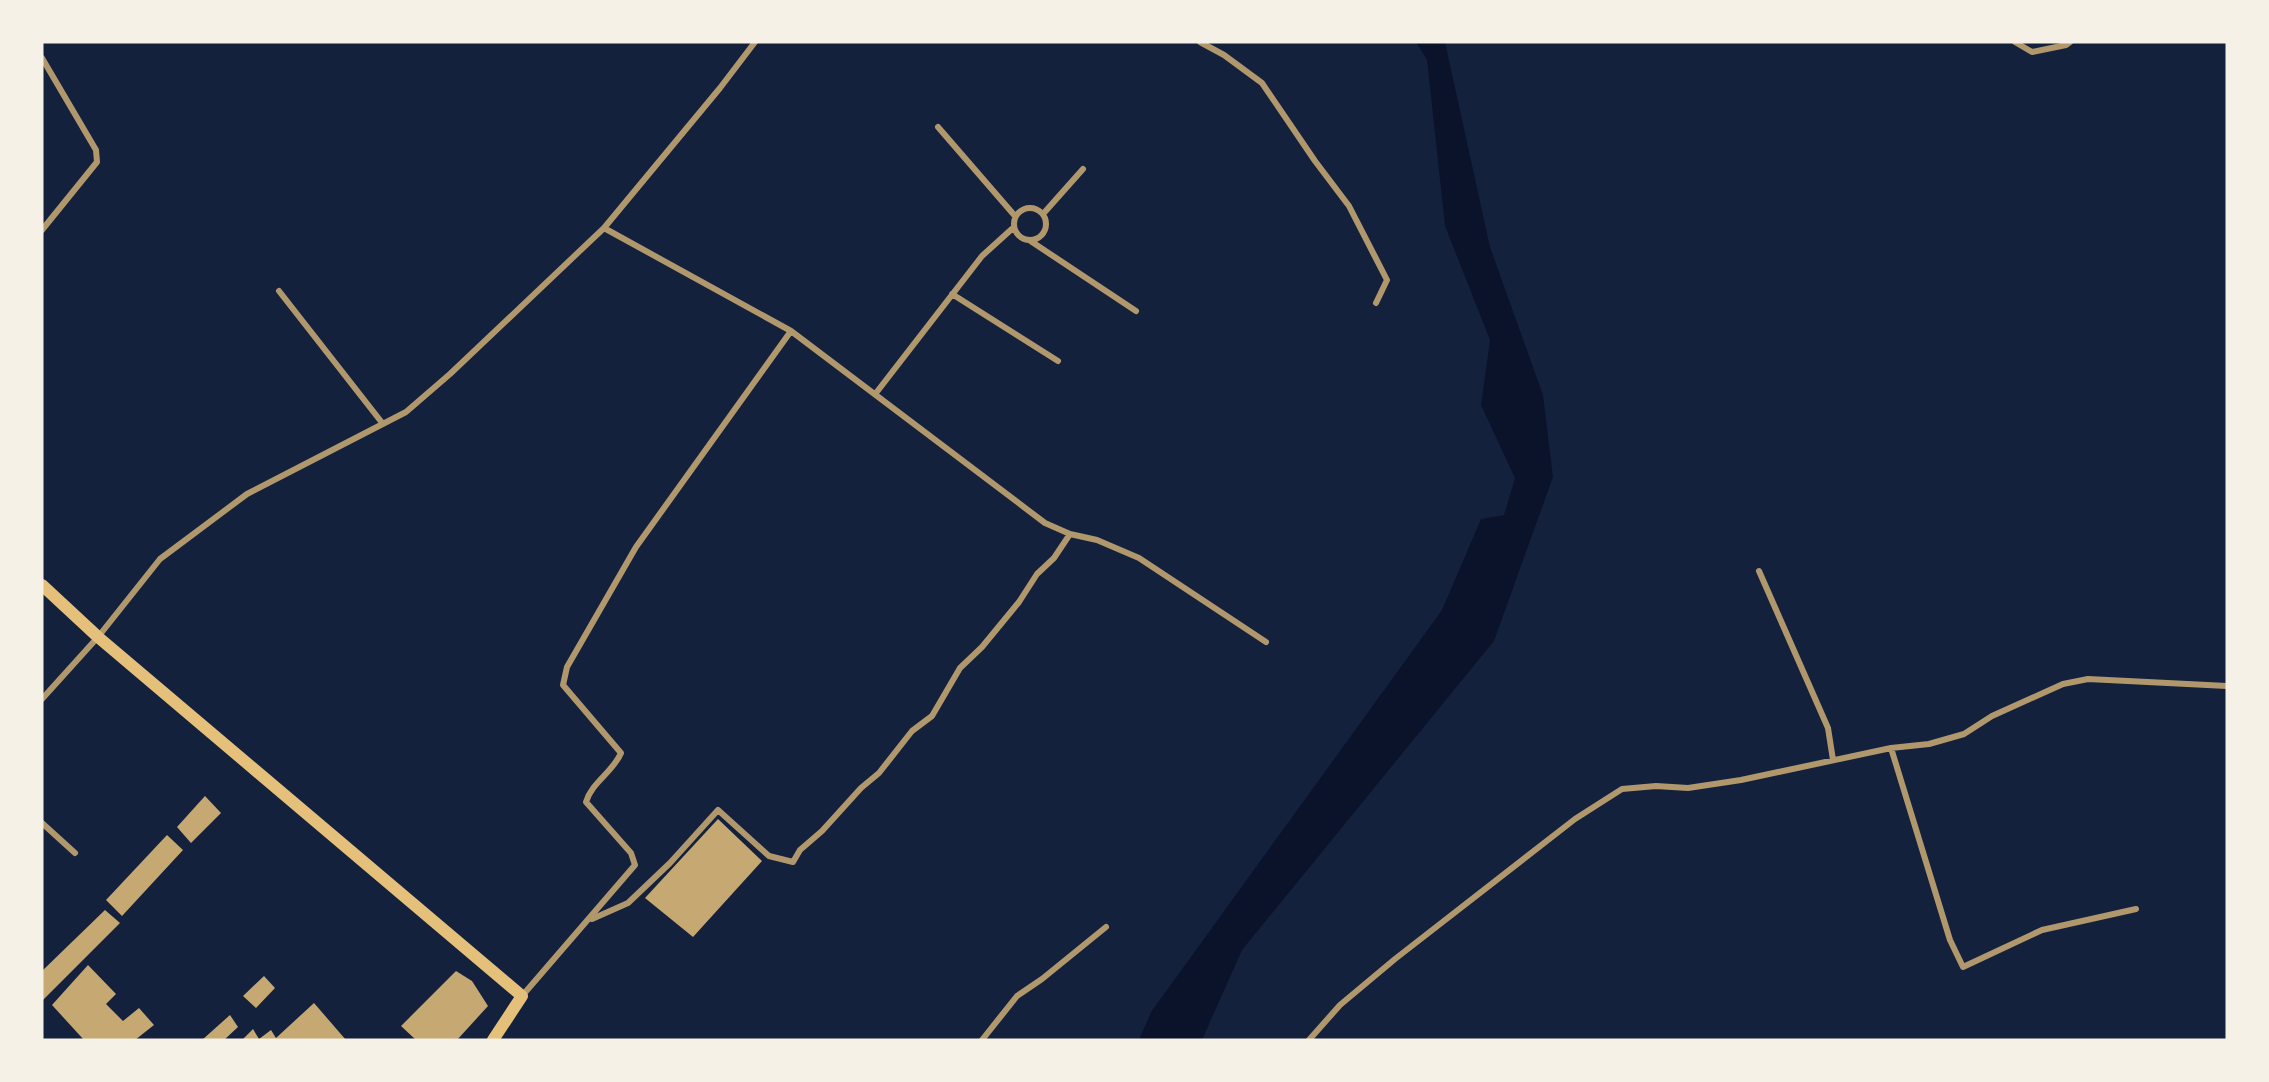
<svg xmlns="http://www.w3.org/2000/svg" width="2269" height="1082" viewBox="0 0 2269 1082" font-family="'Noto Sans',sans-serif">
  <style>
    .water { fill: #0b132b }
    .building { fill: #c6a872 }
    .lines { fill: none; stroke-linecap: round; stroke-linejoin: round }
    .minor { stroke: #b1986c; stroke-width: 6 }
    .secondary { stroke: #e5c07b; stroke-width: 12 }
  </style>
  <rect width="100%" height="100%" fill="#14213d"/>
  <!-- water -->
  <path class="water" d="M 1416,42 L 1445,42 L 1490,247 L 1543,395 L 1553,477 L 1494,641 L 1242,950 L 1202,1040 L 1139,1040 L 1151,1012 L 1442,610 L 1481,519 L 1504,515 L 1515,478 L 1481,405 L 1490,340 L 1445,226 L 1427,60 Z"/>
  <!-- building -->
  <path class="building" d="M 205,796 L 221,813 L 191,843 L 177,827 Z
    M 718,819 L 762,861 L 693,937 L 645,898 Z
    M 167,835 L 183,850 L 122,916 L 106,900 Z
    M 105,910 L 120,923 L 42,1001 L 42,971 Z
    M 88,965 L 116,994 L 106,1004 L 123,1021 L 139,1008 L 154,1025 L 135,1040 L 84,1040 L 52,1005 Z
    M 456,971 L 472,981 L 488,1006 L 457,1040 L 416,1040 L 401,1026 Z
    M 264,976 L 275,988 L 256,1008 L 243,996 Z
    M 314,1003 L 346,1040 L 242,1040 L 253,1029 L 259,1039 L 271,1030 L 276,1038 Z
    M 230,1015 L 238,1027 L 224,1040 L 202,1040 Z"/>
  <g class="lines">
    <!-- minor -->
    <path class="minor" d="M 1200,42 L 1224,55 L 1262,83 L 1315,161 L 1349,206 L 1387,280 L 1376,303
      M 2015,42 L 2032,52 L 2066,45 L 2070,42
      M 42,58 L 96,150 L 97,162 L 42,230
      M 938,127 L 1015,216
      M1014 224a16 16 0 1 1 32 0a16 16 0 1 1-32 0Z
      M 1043,214 L 1083,169
      M 604,228 L 791,331 L 1045,523 L 1070,534 L 1097,540 L 1139,558 L 1266,642
      M 1029,240 L 1136,311
      M 279,291 L 383,424
      M 952,294 L 1058,361
      M 876,393 L 982,256 L 1014,227
      M 1759,571 L 1828,728 L 1833,760
      M 42,699 L 98,637 L 160,559 L 247,494 L 406,412 L 450,374 L 604,228 L 720,88 L 755,42
      M 1891,748 L 1950,940 L 1963,967 L 2042,930 L 2136,909
      M 42,823 L 75,853
      M 592,919 L 628,903 L 670,863 L 718,810 L 769,856 L 793,862 L 800,850 L 822,831 L 861,788 L 879,773 L 912,731 L 932,716 L 960,668 L 982,647 L 1019,602 L 1037,574 L 1054,558 L 1070,534
      M 522,996 L 635,865 L 631,853 L 586,802 C 592,782 613,772 621,753 L 563,685 L 567,667 L 636,547 L 791,331
      M 982,1040 L 1017,996 L 1042,979 L 1106,927
      M 1309,1040 L 1340,1005 L 1395,959 L 1575,819 L 1622,789 L 1656,786 L 1688,788 L 1741,780 L 1891,748 L 1929,744 L 1964,734 L 1992,716 L 2063,684 L 2088,679 L 2227,686"/>
    <!-- secondary -->
    <path class="secondary" d="M 42,585 L 98,637 L 522,996 L 493,1040"/>
  </g>
  <!-- border -->
  <rect width="2269" height="1082" fill="none" stroke="#f6f1e7" stroke-width="87"/>
</svg>
